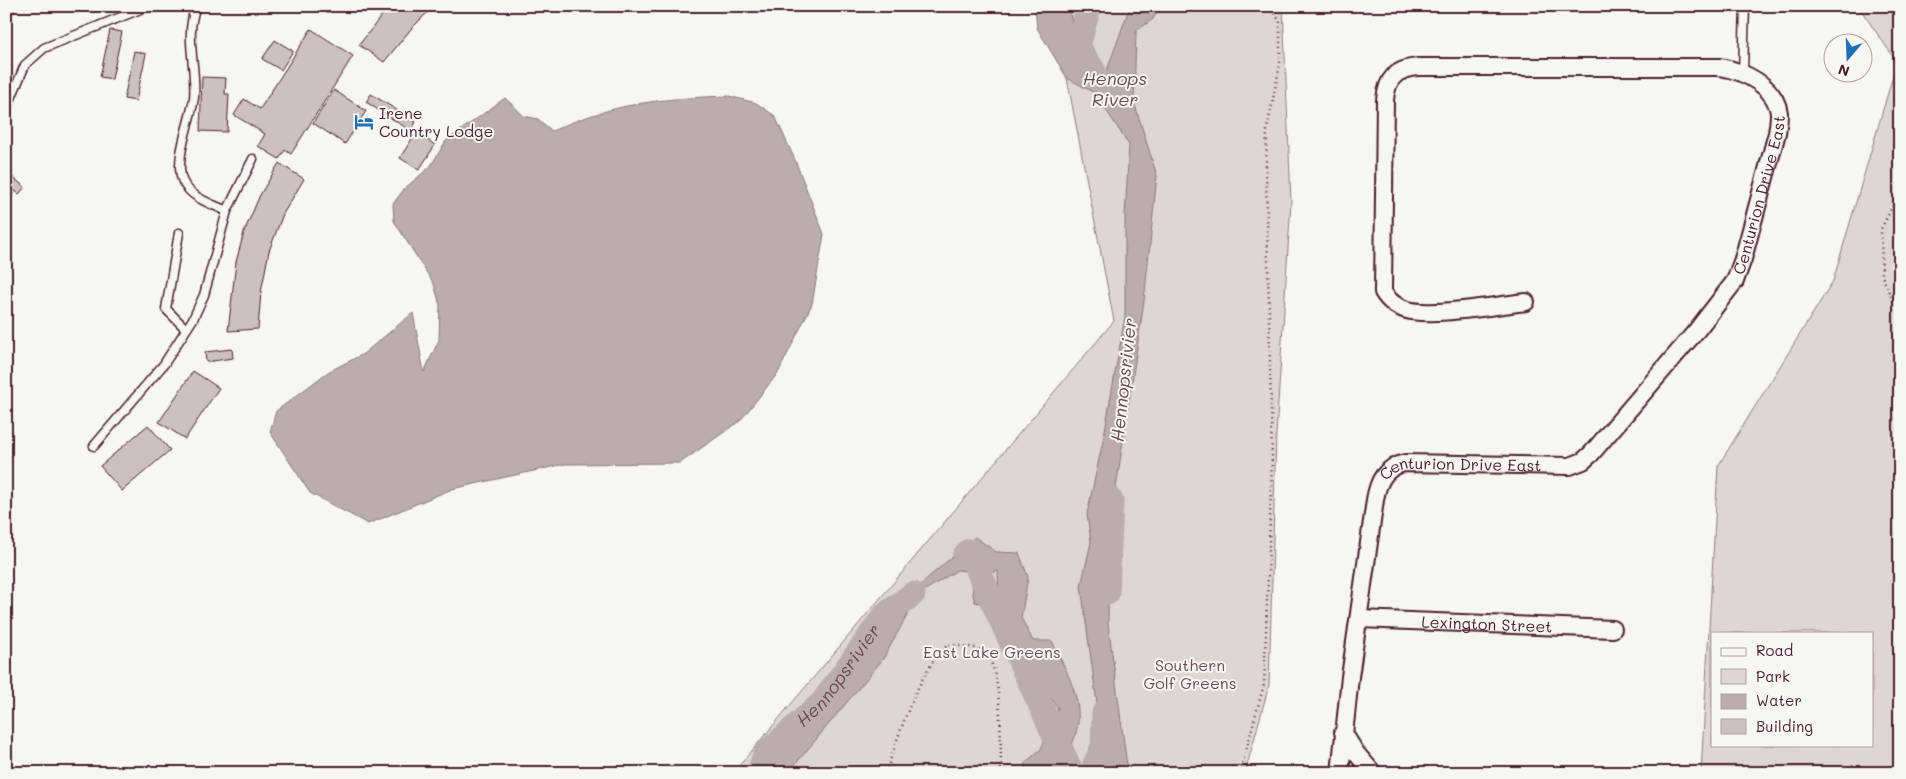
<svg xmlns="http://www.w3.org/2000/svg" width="1906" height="779" viewBox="0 0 1906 779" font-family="Mali,sans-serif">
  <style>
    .green { fill: #ddd6d5; stroke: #947a80; fill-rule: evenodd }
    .water { fill: #bbadae; stroke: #8e747a }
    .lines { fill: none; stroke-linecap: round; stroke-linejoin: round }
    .river { stroke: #bbadae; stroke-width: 25 }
    .building { fill: #ccc1c0; stroke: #4a1f2b }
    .lane-casing { stroke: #4a1f2b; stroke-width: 11 }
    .street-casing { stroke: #4a1f2b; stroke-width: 20 }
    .path { stroke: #4a1f2b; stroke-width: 2.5; stroke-dasharray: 1 4; stroke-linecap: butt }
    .lane { stroke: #f6f6f2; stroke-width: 8 }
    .street { stroke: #f6f6f2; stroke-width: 16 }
    .labels { text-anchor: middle; stroke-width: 4; stroke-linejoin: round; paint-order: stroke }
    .poi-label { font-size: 16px; fill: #4a1f2b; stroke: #f6f6f2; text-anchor: start }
    .street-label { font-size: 16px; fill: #4a1f2b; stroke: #f6f6f2 }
    .park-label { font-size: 16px; fill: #6f4d56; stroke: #f6f6f2 }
    .water-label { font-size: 18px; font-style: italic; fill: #6c4a52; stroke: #f6f6f2 }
  </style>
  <rect width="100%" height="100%" fill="#f6f6f2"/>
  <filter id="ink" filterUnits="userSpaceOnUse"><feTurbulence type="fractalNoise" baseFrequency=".02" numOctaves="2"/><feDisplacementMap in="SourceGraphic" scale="10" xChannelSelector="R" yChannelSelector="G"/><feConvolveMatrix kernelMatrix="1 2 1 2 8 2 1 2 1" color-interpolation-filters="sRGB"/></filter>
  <g filter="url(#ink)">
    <!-- green -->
    <path class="green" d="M 1053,6 L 1283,6 L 1291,202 L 1276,434 L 1269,685 L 1245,773 L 733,773 L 1114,321 Z
      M 1858,6 L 1900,6 L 1900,773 L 1701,773 L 1718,466 L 1833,281 L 1897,62 ZM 1712,633 L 1872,633 L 1872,745 L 1712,745 Z"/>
    <!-- water -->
    <path class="water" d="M 1035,6 L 1068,6 L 1078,46 L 1106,73 L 1129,9 L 1133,6 L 1161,6 L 1153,19 L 1136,31 L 1134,102 L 1157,176 L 1144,301 L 1109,535 L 1108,623 L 1128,773 L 1093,773 L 1103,747 L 1081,586 L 1091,542 L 1087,514 L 1103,441 L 1125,317 L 1125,217 L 1129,145 L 1095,93 L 1067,78 L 1037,28 Z
      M 729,96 L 756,103 L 775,116 L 795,160 L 824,234 L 812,304 L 778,373 L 740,421 L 680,463 L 565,464 L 452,489 L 368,524 L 310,493 L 270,432 L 276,411 L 328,372 L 363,354 L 413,313 L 424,372 L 439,340 L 440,305 L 434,284 L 394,221 L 393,204 L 404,189 L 430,167 L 446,141 L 505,98 L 524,116 L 538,119 L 552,131 C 612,103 664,98 729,96 Z
      M 975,537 L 996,552 L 1019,553 L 1028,577 L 1021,618 L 1033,641 L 1052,641 C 1069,678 1091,710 1069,750 C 1064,758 1058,765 1054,773 L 1026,773 L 1025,763 L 1041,749 L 1058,708 L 1043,687 L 1013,657 L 1003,632 L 991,618 L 1004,612 L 999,603 L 998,571 L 981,577 L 977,586 L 983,595 L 980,603 L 975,602 C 971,591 974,582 969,571 L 957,570 L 919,594 L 883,659 L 788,773 L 755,773 L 779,750 L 849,664 L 885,615 Z"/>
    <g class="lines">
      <!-- river -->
      <g class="river">
        <path d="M 1089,6 L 1078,46 L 1096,75"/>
        <path d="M 965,555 L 969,551 L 1072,773"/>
        <path d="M 1107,593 L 1111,501"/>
        <path id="s1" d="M 759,773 L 766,753 L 822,703 L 885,615 L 913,594"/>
        <path d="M 1091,773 L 1103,747 L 1104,713"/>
      </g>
    </g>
    <!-- building -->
    <path class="building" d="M 389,6 L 434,6 L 411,29 L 384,62 L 359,45 Z
      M 311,29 L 353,56 L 291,154 L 285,150 L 279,159 L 258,146 L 265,134 L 234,115 L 244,99 L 260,109 Z
      M 110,30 L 122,32 L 112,79 L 100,77 Z
      M 275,40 L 293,51 L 281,70 L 262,59 Z
      M 134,51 L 146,54 L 136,101 L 124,99 Z
      M 202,77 L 226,78 L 225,94 L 229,94 L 227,132 L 200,131 Z
      M 334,90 L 366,111 L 345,144 L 313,123 Z
      M 371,94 L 416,122 L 411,131 L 366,102 Z
      M 416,132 L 435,145 L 419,170 L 400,158 Z
      M 279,163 L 304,179 L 283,214 L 269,251 L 261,292 L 258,329 L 228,331 L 236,262 L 244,232 L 260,195 Z
      M 6,172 L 25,187 L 19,194 L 6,184 Z
      M 6,187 L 14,193 L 7,201 L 6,200 Z
      M 232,349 L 233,358 L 206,362 L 205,352 Z
      M 193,371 L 219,388 L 185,439 L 159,422 Z
      M 148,425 L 170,450 L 122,491 L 100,466 Z"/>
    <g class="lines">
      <!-- lane casing -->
      <g class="lane-casing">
        <path id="lane" d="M 196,6 C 184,37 197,67 194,98 C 191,120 173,161 183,182 C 191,198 212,204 227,211
          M 6,15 L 11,6
          M 1743,73 L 1745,6
          M 6,110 L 25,65 L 44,48 L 148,6
          M 179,233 L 166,309 L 186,329
          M 94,446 L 164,364 L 193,319 L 204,295 L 227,211 L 253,159"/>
      </g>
      <!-- street casing -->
      <g class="street-casing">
        <g id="street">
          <path id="s2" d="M 1359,619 L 1613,629"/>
          <path d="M 1343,732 L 1356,753 L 1373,773"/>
          <path id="s3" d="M 1340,773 L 1350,677 L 1375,500 C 1378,481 1385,467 1405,463 L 1570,466 L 1583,461 L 1591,454 L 1697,330 L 1735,281 L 1743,259 L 1777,133 C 1778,127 1779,119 1779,113 C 1775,85 1743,71 1720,67 L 1418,67 C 1396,69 1387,78 1385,100 L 1383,292 C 1389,302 1396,307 1407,310 C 1431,317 1498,305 1526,302"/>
        </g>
      </g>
      <!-- path -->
      <path class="path" d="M 1900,192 L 1881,229 L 1882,276 L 1895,306 L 1900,308
        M 886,773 C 898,737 919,669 948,645 C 958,646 975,646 983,651 C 1004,667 1000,747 1001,773
        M 1240,773 L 1264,684 L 1266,633 L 1272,458 L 1266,169 L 1267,129 L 1280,64 L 1280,21 L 1268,6"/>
      <!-- lane -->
      <use href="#lane" class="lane"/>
      <!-- street -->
      <use href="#street" class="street"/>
    </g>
  </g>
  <!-- icons -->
  <defs>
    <g id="hotel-bare" transform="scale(1.5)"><path d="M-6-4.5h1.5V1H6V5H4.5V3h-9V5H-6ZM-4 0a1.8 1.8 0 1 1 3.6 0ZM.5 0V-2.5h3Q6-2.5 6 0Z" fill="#1f6fb2" stroke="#f6f6f2" stroke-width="2.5" paint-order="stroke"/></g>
  </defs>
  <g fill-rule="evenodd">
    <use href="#hotel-bare" x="364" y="122"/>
  </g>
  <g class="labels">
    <!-- poi labels -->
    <g class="poi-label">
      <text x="379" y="119">Irene<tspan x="379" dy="18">Country Lodge</tspan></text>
    </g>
    <!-- street labels -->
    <g class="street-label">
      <text dy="6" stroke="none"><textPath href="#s3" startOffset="831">Centurion Drive East</textPath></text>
      <text dy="6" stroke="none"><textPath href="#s3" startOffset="381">Centurion Drive East</textPath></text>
      <text dy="6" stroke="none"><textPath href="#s2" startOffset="128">Lexington Street</textPath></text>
    </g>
    <!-- park labels -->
    <g class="park-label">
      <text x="992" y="658">East Lake Greens</text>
      <text x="1190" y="671">Southern<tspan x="1190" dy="18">Golf Greens</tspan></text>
    </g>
    <!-- water labels -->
    <g class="water-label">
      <text x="1115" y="85">Henops<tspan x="1115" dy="21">River</tspan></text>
      <text transform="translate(1124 380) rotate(-84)" y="6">Hennopsrivier</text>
      <text dy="6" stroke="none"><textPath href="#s1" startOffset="128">Hennopsrivier</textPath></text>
    </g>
  </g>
  <!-- margin -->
  <rect width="1906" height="779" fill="none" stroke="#f6f6f2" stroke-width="25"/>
  <rect x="12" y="12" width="1881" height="754" fill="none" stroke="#4a1f2b" stroke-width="2" filter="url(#ink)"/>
  <!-- legend -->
  <rect x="1711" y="632" width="162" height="115" fill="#f6f6f2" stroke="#b1a0a2"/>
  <rect x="1721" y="648" width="25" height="8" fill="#f6f6f2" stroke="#b1a0a2"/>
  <text x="1756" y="656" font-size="15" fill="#4a1f2b">Road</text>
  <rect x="1721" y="669" width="25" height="15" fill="#ddd6d5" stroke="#b1a0a2"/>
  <text x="1756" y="682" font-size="15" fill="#4a1f2b">Park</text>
  <rect x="1721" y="694" width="25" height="15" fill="#bbadae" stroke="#b1a0a2"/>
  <text x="1756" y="706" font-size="15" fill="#4a1f2b">Water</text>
  <rect x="1721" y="719" width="25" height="15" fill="#ccc1c0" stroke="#b1a0a2"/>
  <text x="1756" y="732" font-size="15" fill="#4a1f2b">Building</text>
  <!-- north arrow -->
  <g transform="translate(1848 58) rotate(199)"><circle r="24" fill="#f6f6f2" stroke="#b1a0a2"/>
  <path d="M0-4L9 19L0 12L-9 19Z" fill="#1f6fb2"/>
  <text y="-8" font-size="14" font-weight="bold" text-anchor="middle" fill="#4a1f2b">N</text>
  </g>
</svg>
